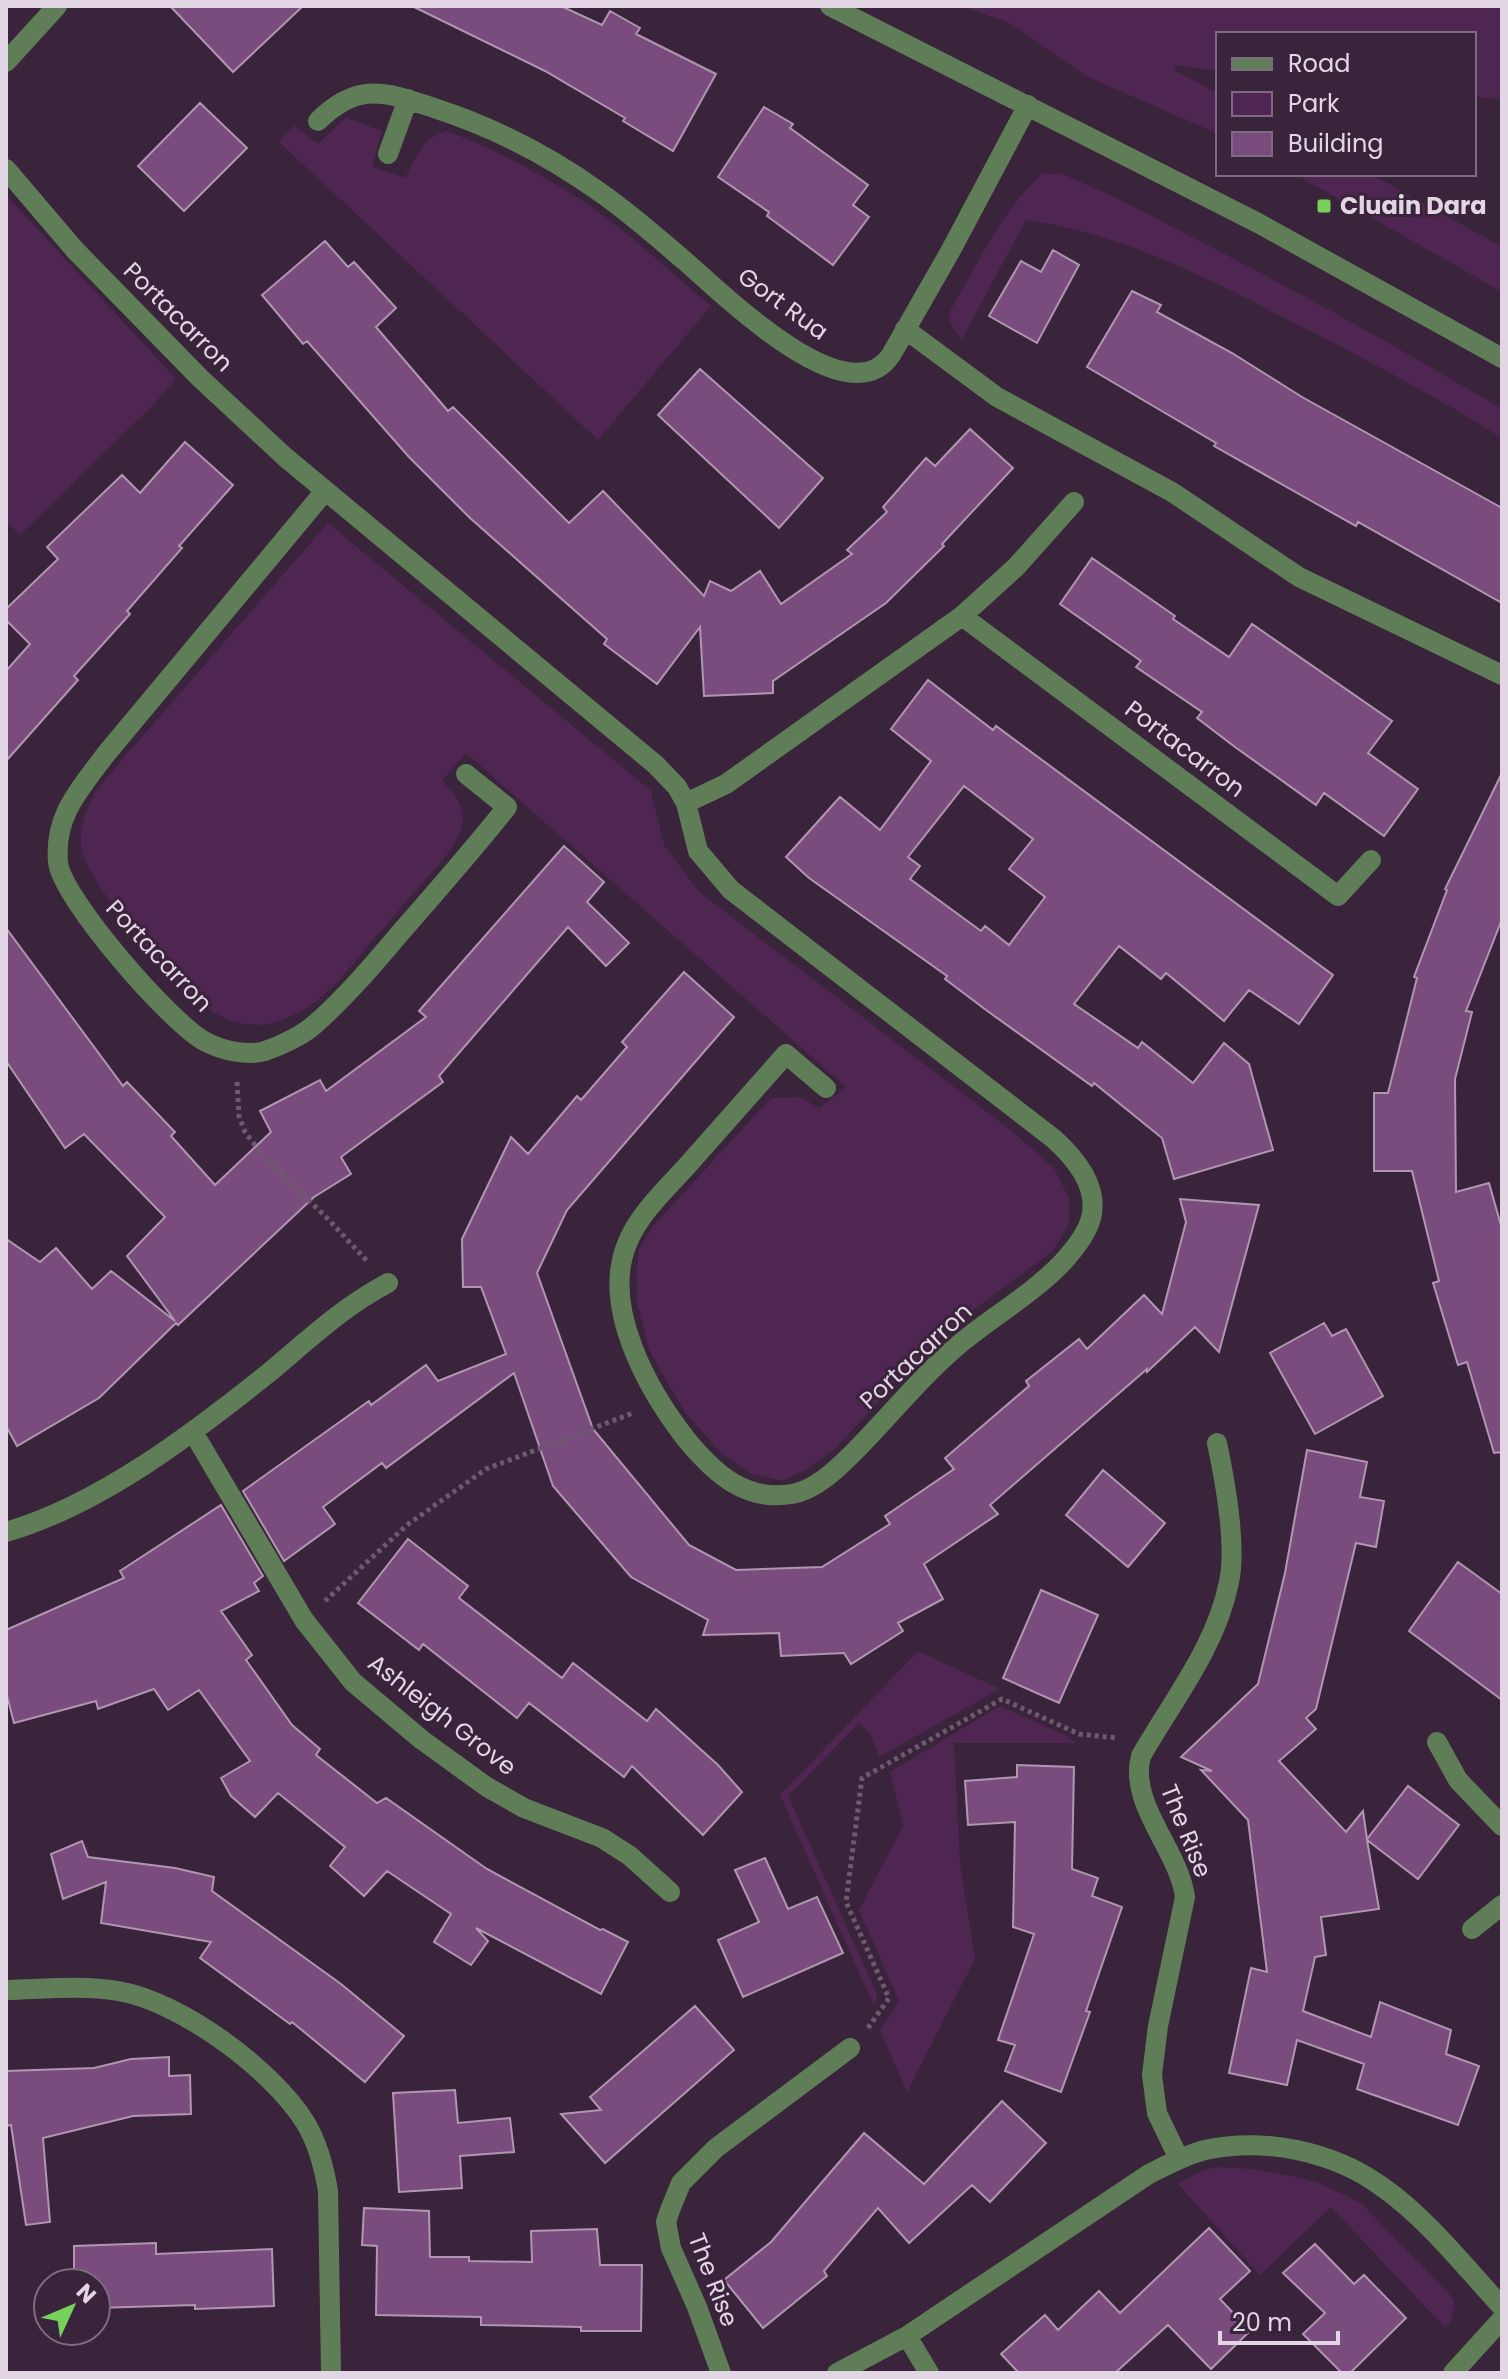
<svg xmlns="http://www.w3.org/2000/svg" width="1508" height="2379" viewBox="0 0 1508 2379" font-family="Poppins,sans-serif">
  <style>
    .green { fill: #4f2552 }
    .building { fill: #7a4c7d; stroke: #b096b1; stroke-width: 2; fill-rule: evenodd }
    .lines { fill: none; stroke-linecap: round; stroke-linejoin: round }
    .path { stroke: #6d5a6e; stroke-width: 5; stroke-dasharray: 4 4; stroke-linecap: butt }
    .minor { stroke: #5f7e57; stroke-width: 20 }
    .poi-dot { fill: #76d25a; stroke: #39243b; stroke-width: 3 }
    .labels { text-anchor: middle; stroke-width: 6; stroke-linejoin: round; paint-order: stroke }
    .poi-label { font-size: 24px; font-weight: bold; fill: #e3d6e4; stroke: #39243b; text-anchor: start }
    .street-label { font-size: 24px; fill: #e3d6e4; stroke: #39243b }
  </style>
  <rect width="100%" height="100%" fill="#39243b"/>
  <!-- green -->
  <path class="green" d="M 960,6 L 1502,6 L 1502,99 L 1474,97 L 1474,34 L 1218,34 L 1218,71 L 1176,65 L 1174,70 L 1218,93 L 1218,134 L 1086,76 L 1008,22 Z
    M 346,117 L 382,131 L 372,167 L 405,178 C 415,159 424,135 447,131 C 492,148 538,172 578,198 C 626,229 668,270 711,306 L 598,440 L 279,142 L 294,125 L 318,144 Z
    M 1043,173 L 1063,174 C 1115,196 1165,223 1215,249 C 1313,300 1408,353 1502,409 L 1502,438 C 1427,391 1356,354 1277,314 C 1195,272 1118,233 1026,220 L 962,339 C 954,330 947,323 950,311 C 978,264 1002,209 1043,173 Z
    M 1295,174 L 1371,174 L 1502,247 L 1502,292 Z
    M 6,195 L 176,379 L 154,404 L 20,535 L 6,521 Z
    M 328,523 L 651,791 L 664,845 L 699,892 L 1013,1132 L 1054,1168 L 1069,1198 L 1069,1224 L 1053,1251 L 957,1322 L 914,1362 L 836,1448 L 804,1471 L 782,1481 L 752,1474 L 721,1453 L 684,1411 L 649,1350 L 637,1301 L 637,1270 L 639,1249 L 654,1225 L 771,1098 L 800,1097 L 819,1108 L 846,1087 L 466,753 L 442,781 C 470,809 468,824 446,856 C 423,882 401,908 378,934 C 350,967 323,1007 279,1021 C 260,1028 238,1025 220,1016 C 186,999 89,887 82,850 C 77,829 87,810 95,791 Z
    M 918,1651 L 1000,1689 L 879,1757 L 870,1733 L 859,1723 L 788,1796 L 877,1994 L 876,2001 L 873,2004 L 780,1795 Z
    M 1000,1706 L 1063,1734 L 1075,1743 L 954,1743 L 960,1863 L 975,1959 L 907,2092 L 880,2030 L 899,2001 L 859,1910 L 903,1826 L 890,1772 Z
    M 1216,2167 L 1254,2169 L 1296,2177 L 1319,2183 L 1361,2203 L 1451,2296 L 1455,2304 L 1450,2322 L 1445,2328 L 1331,2207 L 1260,2275 L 1178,2184 L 1201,2171 Z"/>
  <!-- building -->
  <path class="building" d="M 170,6 L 303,6 L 233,72 Z
    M 412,6 L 561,6 L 602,25 L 610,11 L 640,28 L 636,34 L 716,74 L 673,151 L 623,121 L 625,118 L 545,71 Z
    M 200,103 L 247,148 L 184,211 L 138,166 Z
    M 764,107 L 793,124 L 790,128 L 868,185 L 853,205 L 869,217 L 833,265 L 767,216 L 769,212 L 718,177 Z
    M 325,241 L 348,267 L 354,262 L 396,308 L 376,327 L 448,411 L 453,407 L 569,523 L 603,491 L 704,596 L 710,581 L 731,591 L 760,571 L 781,604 L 852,554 L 847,550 L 887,512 L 883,507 L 926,458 L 935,466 L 970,429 L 1013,468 L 942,544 L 944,546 L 886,603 L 773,681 L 773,693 L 704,696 L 700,627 L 657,684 L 604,644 L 607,639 L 470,518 L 409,457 L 307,341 L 303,344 L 262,295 Z
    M 1053,250 L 1079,265 L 1037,343 L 989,316 L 1021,261 L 1041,272 Z
    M 1132,291 L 1161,305 L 1157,312 L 1232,353 L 1302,397 L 1502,508 L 1502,603 L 1358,522 L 1356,526 L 1322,507 L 1214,446 L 1216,443 L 1087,367 Z
    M 700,369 L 823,478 L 779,528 L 658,415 Z
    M 185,442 L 233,485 L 179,546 L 182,548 L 127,611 L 130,614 L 74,676 L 78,680 L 6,761 L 6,671 L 30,644 L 6,620 L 6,609 L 58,559 L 47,547 L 122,475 L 140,493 Z
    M 1092,558 L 1175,616 L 1173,619 L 1229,657 L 1252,624 L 1392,721 L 1368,753 L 1418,789 L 1384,836 L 1324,793 L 1316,805 L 1235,747 L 1197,718 L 1202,712 L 1136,667 L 1141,661 L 1060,604 Z
    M 928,680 L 993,730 L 996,726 L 1333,975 L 1299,1024 L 1249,990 L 1224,1021 L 1166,973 L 1161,979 L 1119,946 L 1074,1004 L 1138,1048 L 1142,1042 L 1193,1083 L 1224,1043 L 1249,1064 L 1273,1150 L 1174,1179 L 1162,1138 L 1094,1083 L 1092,1086 L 986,1010 L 945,979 L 947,976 L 809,878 L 786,857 L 840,797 L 880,830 L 931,761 L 891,729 ZM 964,786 L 1033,839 L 1009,869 L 1045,897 L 1009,945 L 985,926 L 981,931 L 910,879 L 920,866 L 908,857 Z
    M 1502,773 L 1502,919 L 1466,1011 L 1472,1012 L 1455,1079 L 1456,1192 L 1489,1183 L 1502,1229 L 1502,1452 L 1494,1453 L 1467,1362 L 1458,1365 L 1433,1283 L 1439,1281 L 1412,1171 L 1374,1171 L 1374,1093 L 1388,1093 L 1417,978 L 1414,977 L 1447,890 L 1445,889 Z
    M 564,846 L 604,882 L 587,902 L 629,943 L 606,966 L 568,927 L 439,1076 L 443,1082 L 341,1157 L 351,1174 L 314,1197 L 178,1325 L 176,1323 L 99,1398 L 17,1446 L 6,1426 L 6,1239 L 40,1262 L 56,1248 L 92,1289 L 111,1271 L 175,1321 L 127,1256 L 165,1217 L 84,1134 L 65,1148 L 6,1061 L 6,928 L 123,1086 L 127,1082 L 175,1132 L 171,1136 L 215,1185 L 271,1132 L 260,1111 L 320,1080 L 326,1091 L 426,1017 L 419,1011 Z
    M 684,972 L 734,1017 L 567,1210 L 537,1273 L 593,1429 L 689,1545 L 736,1570 L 822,1567 L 890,1524 L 885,1516 L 954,1469 L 945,1458 L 1029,1386 L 1026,1381 L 1079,1339 L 1087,1349 L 1144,1295 L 1162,1314 L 1186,1222 L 1180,1199 L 1259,1205 L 1219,1352 L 1195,1327 L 1147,1372 L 1147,1369 L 990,1505 L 998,1514 L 924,1564 L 943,1599 L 898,1623 L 903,1631 L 851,1664 L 844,1653 L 781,1656 L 779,1633 L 703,1635 L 708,1620 L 631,1577 L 553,1486 L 514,1373 L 386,1468 L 382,1463 L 323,1507 L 335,1524 L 284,1561 L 243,1491 L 369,1401 L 371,1405 L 426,1365 L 438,1381 L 506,1354 L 481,1287 L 463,1287 L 462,1239 L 511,1137 L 528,1154 L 577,1096 L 581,1100 L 627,1047 L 622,1042 Z
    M 1324,1323 L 1332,1336 L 1346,1329 L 1383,1396 L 1315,1434 L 1270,1353 Z
    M 1307,1450 L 1367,1462 L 1360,1497 L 1384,1501 L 1376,1547 L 1356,1543 L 1316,1709 L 1306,1718 L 1316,1729 L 1279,1761 L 1346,1832 L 1363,1811 L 1367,1839 L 1408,1786 L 1459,1825 L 1418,1879 L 1367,1840 L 1379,1909 L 1321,1917 L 1326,1955 L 1315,1957 L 1303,2011 L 1371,2037 L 1380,2002 L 1451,2030 L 1446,2054 L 1479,2066 L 1458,2125 L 1357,2089 L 1364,2064 L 1297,2040 L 1287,2085 L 1229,2073 L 1251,1968 L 1267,1972 L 1248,1820 L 1201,1770 L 1212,1771 L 1181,1757 L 1258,1684 L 1285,1573 Z
    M 1103,1470 L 1165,1523 L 1128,1567 L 1066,1515 Z
    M 221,1505 L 263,1576 L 254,1583 L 259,1591 L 221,1611 L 252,1655 L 246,1660 L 292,1725 L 320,1749 L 316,1755 L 377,1803 L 386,1798 L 487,1869 L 600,1930 L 603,1929 L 628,1942 L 601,1994 L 476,1928 L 488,1941 L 471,1965 L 434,1942 L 451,1914 L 387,1871 L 364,1896 L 330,1866 L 345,1847 L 278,1793 L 255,1817 L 231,1796 L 221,1778 L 250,1761 L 199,1690 L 168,1710 L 154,1689 L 98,1709 L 96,1701 L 14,1723 L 6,1692 L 6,1630 L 124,1578 L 120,1571 Z
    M 408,1539 L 468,1586 L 459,1598 L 562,1678 L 573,1663 L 647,1721 L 656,1709 L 718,1765 L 742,1792 L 703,1835 L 632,1766 L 624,1777 L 529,1703 L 517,1718 L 423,1644 L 419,1650 L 358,1603 Z
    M 1458,1562 L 1502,1594 L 1502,1700 L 1409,1631 Z
    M 1041,1590 L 1098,1615 L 1059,1703 L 1003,1678 Z
    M 1017,1765 L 1074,1767 L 1072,1869 L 1098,1878 L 1092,1896 L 1122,1907 L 1086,2011 L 1090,2012 L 1061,2092 L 1005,2071 L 1015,2045 L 998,2040 L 1034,1934 L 1013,1927 L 1015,1822 L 968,1825 L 965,1781 L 1017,1777 Z
    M 82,1841 L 88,1857 L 175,1868 L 214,1877 L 212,1891 L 341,1984 L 404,2036 L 365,2082 L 292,2022 L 290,2024 L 200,1958 L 211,1942 L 101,1923 L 106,1882 L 63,1899 L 51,1854 Z
    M 765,1858 L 788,1909 L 817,1897 L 843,1953 L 743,1997 L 718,1940 L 759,1922 L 735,1870 Z
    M 695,2006 L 734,2050 L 605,2163 L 561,2114 L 601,2110 L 590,2097 Z
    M 169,2057 L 169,2076 L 190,2075 L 191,2114 L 133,2116 L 43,2138 L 50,2222 L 26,2225 L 11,2125 L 6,2126 L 6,2071 L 94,2068 L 131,2059 Z
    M 455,2090 L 458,2123 L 510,2118 L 514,2152 L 460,2156 L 462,2188 L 399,2192 L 393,2093 Z
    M 1002,2101 L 1046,2143 L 990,2202 L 972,2185 L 909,2243 L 878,2208 L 824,2271 L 827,2276 L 763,2328 L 724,2280 L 771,2242 L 864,2133 L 924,2184 Z
    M 364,2208 L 429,2211 L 430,2257 L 469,2257 L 469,2261 L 532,2262 L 531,2231 L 597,2229 L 600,2265 L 642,2265 L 641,2331 L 581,2331 L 581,2327 L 481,2325 L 481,2317 L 376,2315 L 377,2246 L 362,2245 Z
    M 1209,2228 L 1250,2271 L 1220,2299 L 1250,2331 L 1211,2369 L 1168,2325 L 1115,2373 L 1019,2373 L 1001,2354 L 1045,2315 L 1058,2330 L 1099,2291 L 1120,2313 Z
    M 156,2243 L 156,2254 L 272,2249 L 274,2306 L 195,2309 L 195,2305 L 96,2308 L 96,2283 L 74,2283 L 74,2246 Z
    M 1315,2244 L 1354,2284 L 1364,2275 L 1406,2318 L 1350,2373 L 1342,2373 L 1303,2334 L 1325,2313 L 1283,2273 Z"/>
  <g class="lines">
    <!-- path -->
    <path class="path" d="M 237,1082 L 239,1116 L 245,1132 L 264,1157 L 328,1219 L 368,1262
      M 325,1601 L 407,1525 L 486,1469 L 633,1413
      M 868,2028 L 889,1998 L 846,1902 L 862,1778 L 1002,1699 L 1079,1734 L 1117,1738"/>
    <!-- minor -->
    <path class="minor" d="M 830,6 L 1258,223 L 1502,358
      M 6,62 L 57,6
      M 318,121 C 358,81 386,92 434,108 C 493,127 551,157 601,193 C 631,214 658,238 686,262 C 721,292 848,419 891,355 L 951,250 L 1028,105
      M 388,154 L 408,99
      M 6,169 L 75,250 L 200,378 L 285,457 L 656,765 L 677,787 L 686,803 L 698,851 L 731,890 L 1054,1139 C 1075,1158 1099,1187 1091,1218 C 1087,1234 1073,1251 1062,1263 C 1032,1294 995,1315 962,1342 C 922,1375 889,1417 852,1454 C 836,1470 815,1490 792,1494 C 745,1502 714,1473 686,1439 C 648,1390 601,1307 627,1244 C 638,1215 665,1190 686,1167 C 719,1130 752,1092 786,1054 L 826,1088
      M 905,329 L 997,397 L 1172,492 L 1299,577 L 1502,675
      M 325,491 L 106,754 C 80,789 54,815 58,862 C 61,898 173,1026 206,1042 C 223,1051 248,1056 265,1051 C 280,1046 303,1035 314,1025 C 345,998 374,964 401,932 C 437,891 473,850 507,807 L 466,774
      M 962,616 L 1338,896 L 1371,860
      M 686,803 L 726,784 L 962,616 L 1016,567 L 1074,502
      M 193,1432 L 304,1620 L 353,1682 L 422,1740 L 487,1787 L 524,1808 L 602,1838 L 630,1856 L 670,1892
      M 6,1532 C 100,1505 195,1432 271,1371 C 309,1339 344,1306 388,1283
      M 1437,1742 L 1458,1780 L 1502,1826
      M 1472,1929 L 1502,1905
      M 8,1990 C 44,1989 83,1985 118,1991 C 180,2001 272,2069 305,2122 C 318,2143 324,2167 328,2191 L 331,2373
      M 1179,2159 L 1157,2113 L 1152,2075 L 1158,2026 L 1185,1897 C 1179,1850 1128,1804 1141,1756 C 1173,1700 1216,1647 1229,1582 C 1237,1545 1225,1481 1217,1443
      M 907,2336 L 929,2373
      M 721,2373 L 697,2307 L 671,2248 L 666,2222 L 670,2210 L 681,2183 L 716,2148 L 850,2048
      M 837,2373 L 907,2336 L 1149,2174 C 1167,2165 1185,2155 1205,2150 C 1264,2137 1332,2151 1381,2186 C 1427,2218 1464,2266 1502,2307
      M 1453,2373 L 1502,2319"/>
  </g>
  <!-- markers -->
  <rect class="poi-dot" x="1316" y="198" width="16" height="16" rx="4"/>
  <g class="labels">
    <!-- poi labels -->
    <g class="poi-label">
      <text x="1340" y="214">Cluain Dara</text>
    </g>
    <!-- street labels -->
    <g class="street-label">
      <text transform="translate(783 304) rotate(36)" y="8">Gort Rua</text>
      <text transform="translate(178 317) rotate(45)" y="8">Portacarron</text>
      <text transform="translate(1185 749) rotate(37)" y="8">Portacarron</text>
      <text transform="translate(159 956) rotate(47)" y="8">Portacarron</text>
      <text transform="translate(916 1356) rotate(-43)" y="8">Portacarron</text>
      <text transform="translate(442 1715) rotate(38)" y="8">Ashleigh Grove</text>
      <text transform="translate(1186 1831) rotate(68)" y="8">The Rise</text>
      <text transform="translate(713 2280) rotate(69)" y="8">The Rise</text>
    </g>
  </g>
  <!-- border -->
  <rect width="1508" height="2379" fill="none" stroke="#e3d6e4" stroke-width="16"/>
  <!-- legend -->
  <rect x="1216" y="32" width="260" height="144" fill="#39243b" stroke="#7d6b7f" stroke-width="2"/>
  <rect x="1232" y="58" width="40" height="12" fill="#5f7e57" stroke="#7d6b7f" stroke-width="2"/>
  <text x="1288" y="72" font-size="24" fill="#e3d6e4">Road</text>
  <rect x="1232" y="92" width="40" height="24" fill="#4f2552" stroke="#7d6b7f" stroke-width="2"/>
  <text x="1288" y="112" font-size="24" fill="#e3d6e4">Park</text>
  <rect x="1232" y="132" width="40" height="24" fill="#7a4c7d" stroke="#7d6b7f" stroke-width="2"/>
  <text x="1288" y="152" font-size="24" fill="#e3d6e4">Building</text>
  <!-- north arrow -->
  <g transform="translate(72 2307) rotate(46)"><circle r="38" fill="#39243b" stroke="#7d6b7f" stroke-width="2"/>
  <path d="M0-6L14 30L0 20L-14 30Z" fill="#76d25a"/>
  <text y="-12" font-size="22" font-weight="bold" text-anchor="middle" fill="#e3d6e4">N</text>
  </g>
  <!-- scale -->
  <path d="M1220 2331v12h118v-12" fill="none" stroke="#e3d6e4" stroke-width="4"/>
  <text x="1232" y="2331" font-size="24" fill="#e3d6e4" stroke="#39243b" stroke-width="6" paint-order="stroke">20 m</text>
</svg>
